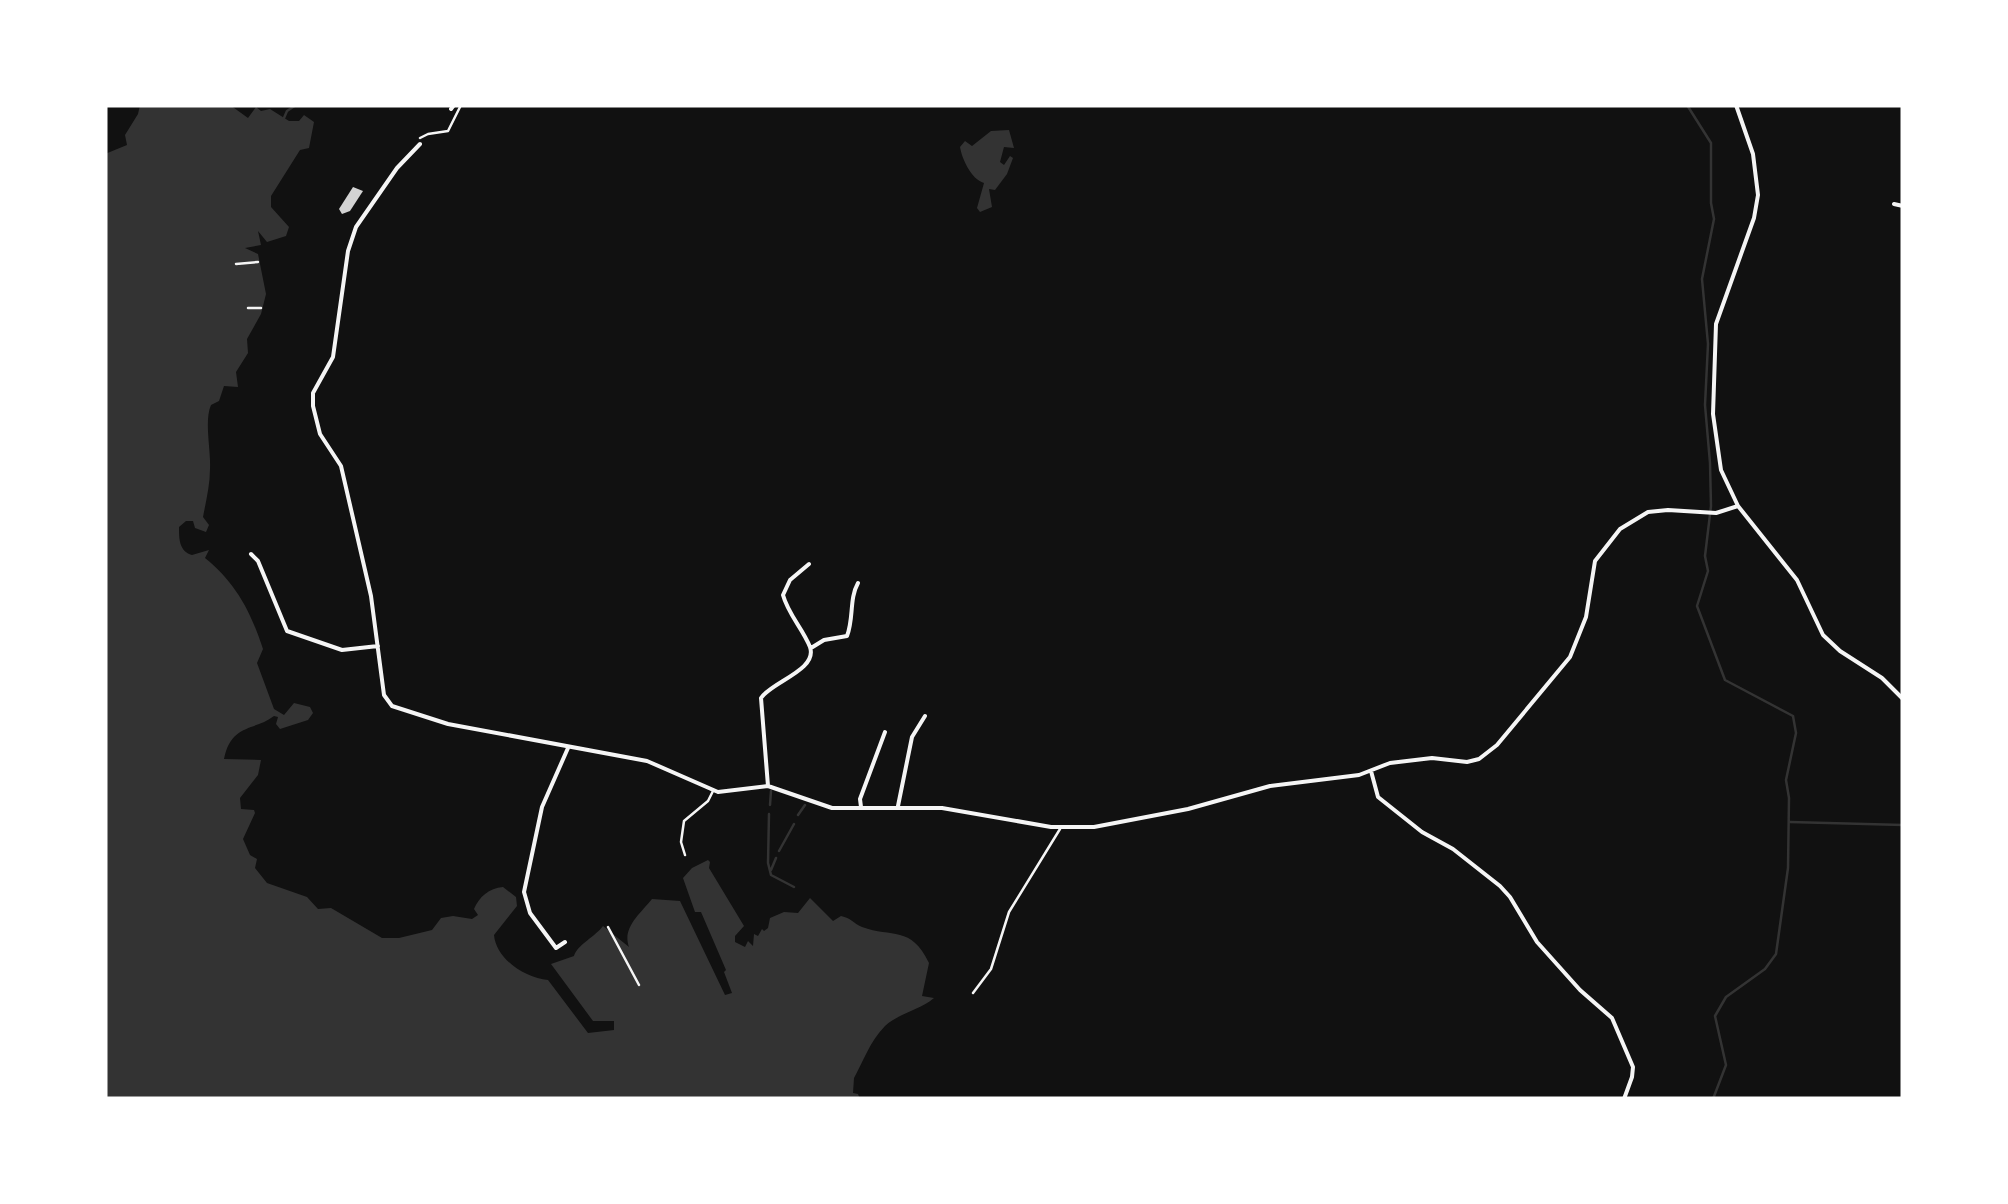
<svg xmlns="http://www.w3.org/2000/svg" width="2008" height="1204" viewBox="0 0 2008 1204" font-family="Roboto,sans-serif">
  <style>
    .water { fill: #333 }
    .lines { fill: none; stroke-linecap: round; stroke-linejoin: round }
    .stream { stroke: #333; stroke-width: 2.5 }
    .building { fill: #d3d3d3 }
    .path { stroke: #f5f5f5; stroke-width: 2.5 }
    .service { stroke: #f5f5f5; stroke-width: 2.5 }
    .minor { stroke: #f5f5f5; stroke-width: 4 }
  </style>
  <rect width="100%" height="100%" fill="#111"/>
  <!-- water -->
  <path class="water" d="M 140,105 L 230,105 L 248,118 L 256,107 L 261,111 L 270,109 L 289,121 L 299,121 L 304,115 L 314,122 L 309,148 L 300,150 L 271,196 L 271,207 L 289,227 L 286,236 L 267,242 L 258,231 L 261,245 L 245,248 L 258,254 L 266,294 L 261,314 L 247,339 L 248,353 L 236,372 L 238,387 L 224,386 L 219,401 L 211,405 C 204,421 211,450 210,469 C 210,485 206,501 203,517 L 209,525 L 206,532 L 195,528 L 193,521 L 186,521 L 179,527 C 179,539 179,551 192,555 L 209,550 L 205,558 C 236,583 251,612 263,649 L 257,663 L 274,709 L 284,715 L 294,703 L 310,707 L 313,713 L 308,720 L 280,729 L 276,724 L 278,717 L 274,716 C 255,731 231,723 224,759 L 261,760 L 258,775 L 240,798 L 241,809 L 254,810 L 255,813 L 243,839 L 250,855 L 257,859 L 255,868 L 267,883 L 307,897 L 318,909 L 331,908 L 382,938 L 399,938 L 432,930 L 441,918 L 453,916 L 472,919 L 478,915 L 474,909 C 479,897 489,888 503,887 L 516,897 L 517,906 L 494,935 C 496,959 525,978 548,980 L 588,1033 L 614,1030 L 614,1021 L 593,1021 L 551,964 L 574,956 C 577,945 596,936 603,926 L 629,947 C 622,928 639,915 652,899 L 680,901 L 725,995 L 732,993 L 724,972 L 726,970 L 701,912 L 695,912 L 683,878 L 692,868 L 708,860 L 710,862 L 709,868 L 744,926 L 735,936 L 735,942 L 745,947 L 748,941 L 753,946 L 754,934 L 758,936 L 762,929 L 764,931 L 768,928 L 770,918 L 784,912 L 798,913 L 810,898 L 833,921 L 841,916 C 851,918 853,923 862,927 C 892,938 911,925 929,963 L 922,996 L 934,998 C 920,1010 899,1013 885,1026 C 870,1041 863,1062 854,1078 L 853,1093 L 858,1094 L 860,1099 L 105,1099 L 105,154 L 127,145 L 125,135 L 138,114 Z
    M 1009,130 L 1014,148 L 1004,147 L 1000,162 L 1004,165 L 1010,156 L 1013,158 L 1007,174 L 995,190 L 989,189 L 992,207 L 980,212 L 977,208 L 984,183 C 971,179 962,159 960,147 L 965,141 L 972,146 L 991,131 Z"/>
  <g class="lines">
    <!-- stream -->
    <path class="stream" d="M 1687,105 L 1711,143 L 1711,203 L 1714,219 L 1702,279 L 1708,344 L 1705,405 L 1710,463 L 1711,506 L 1705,556 L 1708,571 L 1697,606 L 1725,680 L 1793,716 L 1796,733 L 1786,780 L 1789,798 L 1788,868 L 1776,954 L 1765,969 L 1726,997 L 1715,1016 L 1726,1065 L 1713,1099
      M 284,118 L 287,111 L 296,105
      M 770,805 L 771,791
      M 769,814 L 768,863 L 771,875 L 794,887
      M 798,815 L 805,805
      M 1790,822 L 1903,825
      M 779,851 L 794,824
      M 771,870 L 776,858"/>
  </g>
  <!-- building -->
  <path class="building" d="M 353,187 L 363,191 L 350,211 L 342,214 L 339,209 Z"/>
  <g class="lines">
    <!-- path -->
    <path class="path" d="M 420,138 L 428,134 L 448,131 L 460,107
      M 236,264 L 258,262
      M 248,308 L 261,308
      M 608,927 L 639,985"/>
    <!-- service -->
    <path class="service" d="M 685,855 L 681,842 L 684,821 L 708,801 L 713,791
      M 973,993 L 991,969 L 1009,912 L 1060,829"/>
    <!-- minor -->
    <path class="minor" d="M 1736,105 L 1753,154 L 1758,195 L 1754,218 L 1716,324 L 1713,414 L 1721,470 L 1738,506 L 1797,580 L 1823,635 L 1840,651 L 1882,678 L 1903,699
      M 451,109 L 454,105
      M 420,144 L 397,168 L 356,227 L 348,251 L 333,357 L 313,393 L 313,406 L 320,434 L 341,466 L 371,596 L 384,695 L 392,706 L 448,724 L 647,761 L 718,792 L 768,786 L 832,808 L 942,808 L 1051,827 L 1094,827 L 1188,809 L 1270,786 L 1359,775 L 1390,763 L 1432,758 L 1467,762 L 1479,759 L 1497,745 L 1570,657 L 1586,617 L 1595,561 L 1620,529 L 1648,512 L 1668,510 L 1716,513 L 1738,506
      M 1894,204 L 1903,206
      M 251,554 L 258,561 L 287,631 L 342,650 L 378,646
      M 811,648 L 824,640 L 847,636 C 854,618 849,599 858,583
      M 1371,771 L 1378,797 L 1422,832 L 1453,849 L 1500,886 L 1510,897 L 1537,942 L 1580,990 L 1612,1018 L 1633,1067 L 1632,1077 L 1624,1099
      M 768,786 L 761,698 C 771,682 818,670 810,647 C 803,629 788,614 783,595 L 790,580 L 809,564
      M 898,806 L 912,737 L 925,716
      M 861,807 L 860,799 L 885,732
      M 565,942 L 556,948 L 530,913 L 524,892 L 542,807 L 568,748"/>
  </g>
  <!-- border -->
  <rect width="2008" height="1204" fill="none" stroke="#ffffff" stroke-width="215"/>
</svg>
